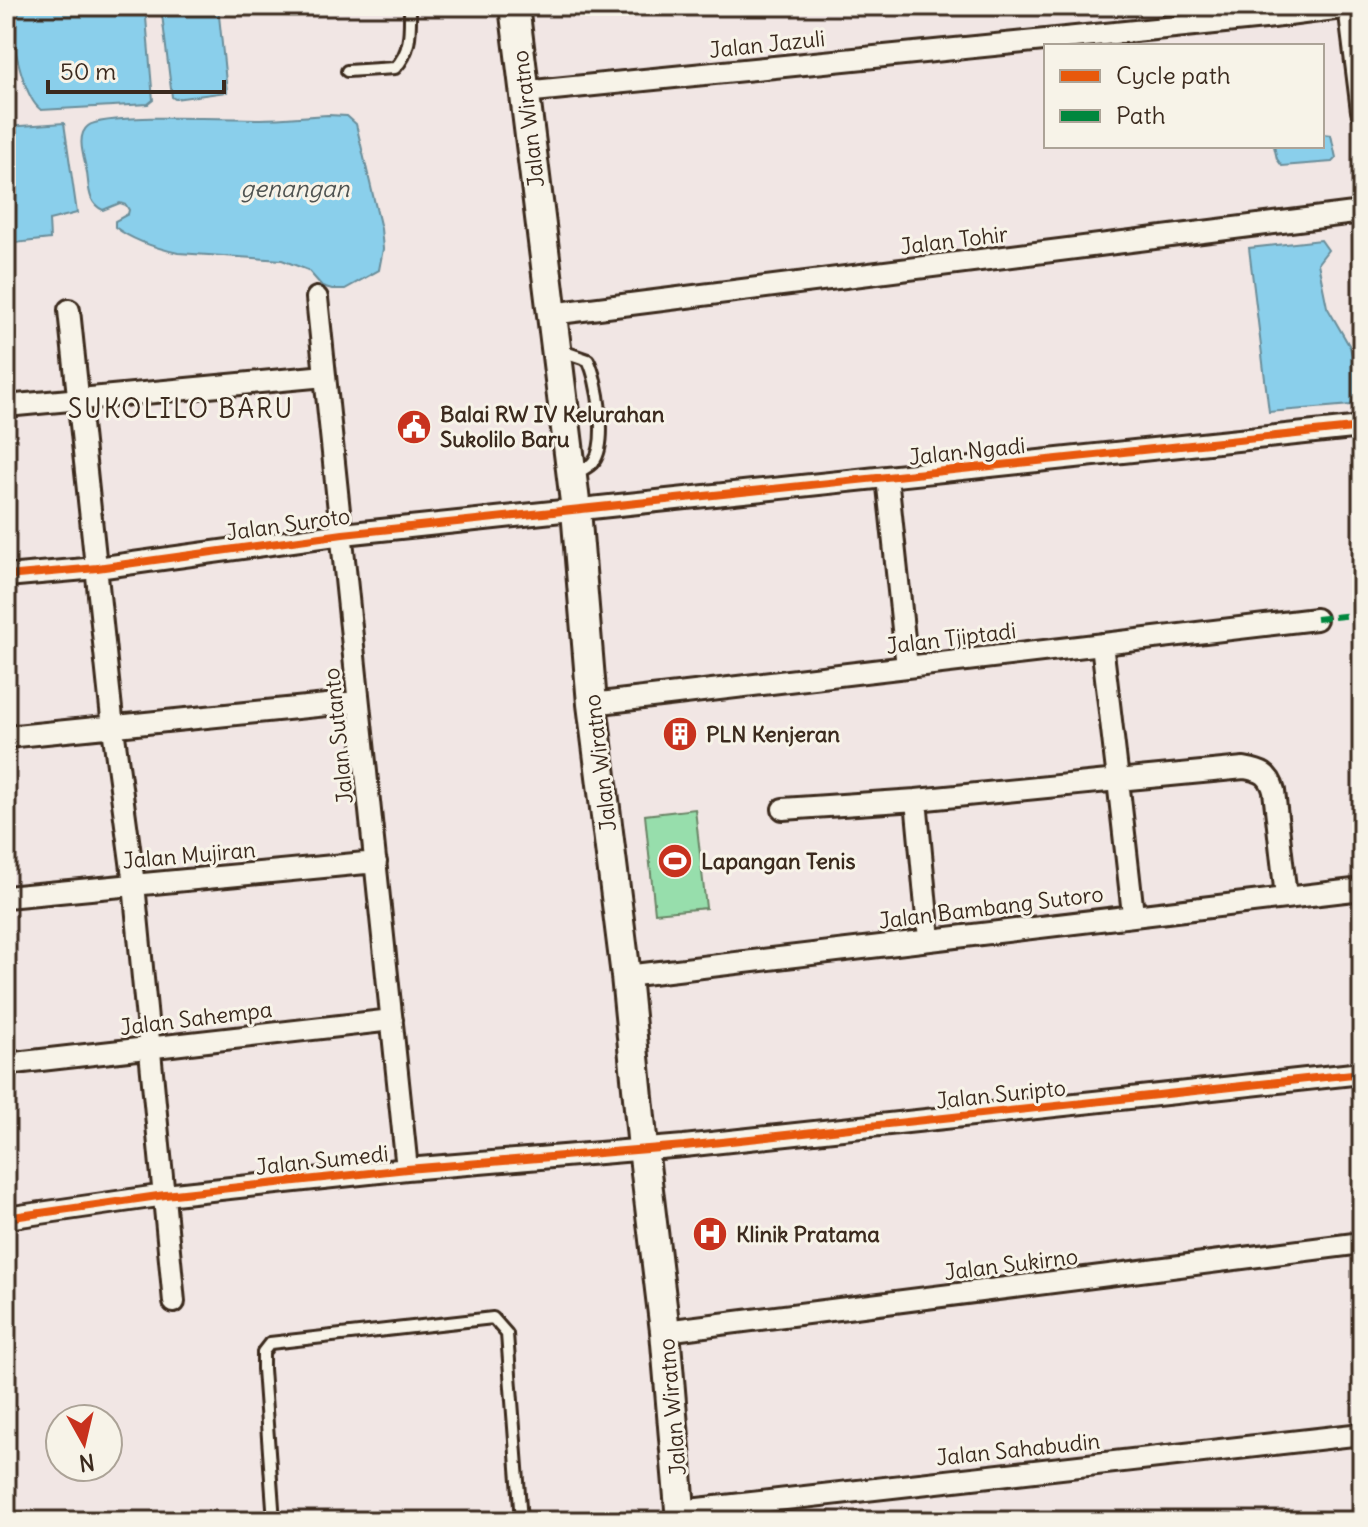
<svg xmlns="http://www.w3.org/2000/svg" width="1368" height="1527" viewBox="0 0 1368 1527" font-family="Delius,sans-serif">
  <style>
    .green { fill: #97deac; stroke: #698465; stroke-width: 2 }
    .water { fill: #8acfeb; stroke: #6a8d99; stroke-width: 2 }
    .lines { fill: none; stroke-linecap: round; stroke-linejoin: round }
    .service-casing { stroke: #3b2a1e; stroke-width: 16 }
    .minor-casing { stroke: #3b2a1e; stroke-width: 26 }
    .secondary-casing { stroke: #3b2a1e; stroke-width: 34 }
    .service { stroke: #f7f3e8; stroke-width: 10 }
    .minor { stroke: #f7f3e8; stroke-width: 20 }
    .secondary { stroke: #f7f3e8; stroke-width: 28 }
    .quiet { stroke: #00873e; stroke-width: 6; stroke-dasharray: 12 6; stroke-linecap: butt }
    .cycleway-casing { stroke: #f7f3e8; stroke-width: 13 }
    .cycleway { stroke: #e8590c; stroke-width: 8 }
    .labels { text-anchor: middle; stroke-width: 6; stroke-linejoin: round; paint-order: stroke }
    .street-label { font-size: 22px; fill: #3b2a1e; stroke: #f7f3e8 }
    .poi-label { font-size: 22px; font-weight: bold; fill: #3b2a1e; stroke: #f7f3e8; text-anchor: start }
    .water-label { font-size: 24px; font-style: italic; fill: #4f5351; stroke: #f7f3e8 }
    .quarter-label { font-size: 26px; letter-spacing: 2px; fill: #3b2a1e; stroke: #f7f3e8 }
  </style>
  <rect width="100%" height="100%" fill="#f1e6e4"/>
  <filter id="ink" filterUnits="userSpaceOnUse"><feTurbulence type="fractalNoise" baseFrequency=".0125" numOctaves="2"/><feDisplacementMap in="SourceGraphic" scale="16" xChannelSelector="R" yChannelSelector="G"/><feConvolveMatrix kernelMatrix="1 2 1 2 8 2 1 2 1" color-interpolation-filters="sRGB"/></filter>
  <g filter="url(#ink)">
    <!-- green -->
    <path class="green" d="M 695,809 L 706,908 L 655,913 L 645,815 Z"/>
    <!-- water -->
    <path class="water" d="M 6,6 L 145,6 L 153,100 L 148,104 L 41,110 C 21,96 12,31 6,6 Z
      M 161,6 L 218,6 L 227,92 L 175,99 L 172,97 Z
      M 328,115 L 347,116 L 356,124 L 381,229 L 383,249 L 379,270 L 345,289 L 332,289 L 322,286 L 308,270 L 282,260 L 178,253 C 156,248 133,241 115,227 L 115,221 L 128,214 L 129,210 L 126,205 L 120,203 L 103,210 C 88,204 89,187 87,173 C 85,160 75,136 88,126 C 104,113 233,119 260,119 C 283,119 306,116 328,115 Z
      M 64,123 L 77,213 L 49,220 L 50,239 L 6,244 L 6,127 Z
      M 1322,134 L 1331,135 L 1336,158 L 1332,162 L 1282,166 L 1277,159 L 1274,146 L 1322,146 Z
      M 1321,240 L 1328,250 L 1318,263 L 1327,307 L 1350,347 L 1359,382 L 1351,405 L 1269,412 L 1249,248 Z"/>
    <g class="lines">
      <!-- service casing -->
      <g class="service-casing">
        <path id="service" d="M 347,71 L 395,68 C 412,51 410,29 410,6
          M 559,350 L 588,360 C 598,379 608,442 594,461 C 590,467 580,471 573,475
          M 274,1521 L 263,1369 L 263,1352 L 270,1343 L 493,1318 L 507,1334 L 521,1521"/>
      </g>
      <!-- minor casing -->
      <g class="minor-casing">
        <path id="minor" d="M 1349,6 L 1362,111
          M 524,92 L 1265,18 L 1350,7
          M 317,298 L 407,1169
          M 69,310 L 113,728 L 134,884 L 174,1302
          M 551,314 L 1362,212
          M 6,406 L 325,376
          M 887,477 L 907,667
          M 6,576 L 97,568 L 343,534 L 1362,427
          M 1102,644 L 1118,780 L 1244,768 C 1261,771 1269,773 1274,791 L 1286,897
          M 592,704 L 1316,619
          M 6,737 L 357,702
          M 916,800 L 929,939
          M 783,809 L 916,800 L 1118,780 L 1133,914
          M 6,897 L 376,862
          M 626,976 L 1362,889
          M 6,1064 L 392,1020
          M 6,1218 L 165,1195 L 407,1169 L 684,1146 L 1362,1073
          M 665,1331 L 1362,1243
          M 680,1511 L 1362,1434"/>
      </g>
      <!-- secondary casing -->
      <g class="secondary-casing">
        <path id="secondary" d="M 514,6 L 576,510 L 592,704 L 626,976 L 643,1148 L 665,1331 L 681,1521"/>
      </g>
      <!-- service -->
      <use href="#service" class="service"/>
      <!-- minor -->
      <use href="#minor" class="minor"/>
      <!-- secondary -->
      <use href="#secondary" class="secondary"/>
      <!-- quiet -->
      <path class="quiet" d="M 1316,619 L 1362,614"/>
      <!-- cycleway casing -->
      <g class="cycleway-casing">
        <path id="cycleway" d="M 6,576 L 97,568 L 343,534 L 1362,427
          M 6,1218 L 165,1195 L 407,1169 L 684,1146 L 1362,1073"/>
      </g>
      <!-- cycleway -->
      <use href="#cycleway" class="cycleway"/>
    </g>
  </g>
  <!-- icons -->
  <defs>
    <g id="civic-disc" transform="scale(1.8)"><circle r="9.5" fill="#c8321e" stroke="#f7f3e8"/><path d="M-.6-6.5H3V-4.5H.6V-3L4-1V1h2V6H-6V1h2V-1L-.6-3ZM-1.2 2.5V6h2.4V2.5Z" fill="#fff"/></g>
    <g id="building-disc" transform="scale(1.8)"><circle r="9.5" fill="#c8321e" stroke="#f7f3e8"/><path d="M-4-6H4V6H1V3H-1V6H-4ZM-2.5-4.3h1.7v1.8h-1.7ZM.8-4.3h1.7v1.8H.8ZM-2.5-1h1.7V.8h-1.7ZM.8-1h1.7V.8H.8Z" fill="#fff"/></g>
    <g id="stadium-disc" transform="scale(1.8)"><circle r="9.5" fill="#c8321e" stroke="#f7f3e8"/><path d="M0-5a6.5 5 0 1 0 0 10a6.5 5 0 1 0 0-10ZM-3.5-1.8h7v3.6h-7Z" fill="#fff"/></g>
    <g id="hospital-disc" transform="scale(1.8)"><circle r="9.5" fill="#c8321e" stroke="#f7f3e8"/><path d="M-5-5h3v3.5h4V-5h3V5h-3V1.5h-4V5h-3Z" fill="#fff"/></g>
  </defs>
  <g fill-rule="evenodd">
    <use href="#civic-disc" x="414" y="427"/>
    <use href="#building-disc" x="680" y="734"/>
    <use href="#stadium-disc" x="675" y="861"/>
    <use href="#hospital-disc" x="710" y="1234"/>
  </g>
  <g class="labels">
    <!-- street labels -->
    <g class="street-label">
      <text transform="translate(767 44) rotate(-6)" y="8">Jalan Jazuli</text>
      <text transform="translate(528 119) rotate(-97)" y="8">Jalan Wiratno</text>
      <text transform="translate(954 240) rotate(-7)" y="8">Jalan Tohir</text>
      <text transform="translate(967 451) rotate(-6)" y="8">Jalan Ngadi</text>
      <text transform="translate(288 524) rotate(-8)" y="8">Jalan Suroto</text>
      <text transform="translate(951 638) rotate(-7)" y="8">Jalan Tjiptadi</text>
      <text transform="translate(338 736) rotate(-96)" y="8">Jalan Sutanto</text>
      <text transform="translate(600 763) rotate(-97)" y="8">Jalan Wiratno</text>
      <text transform="translate(189 855) rotate(-5)" y="8">Jalan Mujiran</text>
      <text transform="translate(991 907) rotate(-7)" y="8">Jalan Bambang Sutoro</text>
      <text transform="translate(196 1018) rotate(-7)" y="8">Jalan Sahempa</text>
      <text transform="translate(1001 1094) rotate(-6)" y="8">Jalan Suripto</text>
      <text transform="translate(322 1160) rotate(-6)" y="8">Jalan Sumedi</text>
      <text transform="translate(1011 1264) rotate(-7)" y="8">Jalan Sukirno</text>
      <text transform="translate(672 1407) rotate(-95)" y="8">Jalan Wiratno</text>
      <text transform="translate(1018 1449) rotate(-6)" y="8">Jalan Sahabudin</text>
    </g>
    <!-- poi labels -->
    <g class="poi-label">
      <text x="440" y="422">Balai RW IV Kelurahan<tspan x="440" dy="25">Sukolilo Baru</tspan></text>
      <text x="706" y="742">PLN Kenjeran</text>
      <text x="701" y="869">Lapangan Tenis</text>
      <text x="736" y="1242">Klinik Pratama</text>
    </g>
    <!-- water labels -->
    <g class="water-label">
      <text x="295" y="197">genangan</text>
    </g>
    <!-- quarter labels -->
    <g class="quarter-label">
      <text x="181" y="418">SUKOLILO BARU</text>
    </g>
  </g>
  <!-- margin -->
  <rect width="1368" height="1527" fill="none" stroke="#f7f3e8" stroke-width="32"/>
  <rect x="16" y="16" width="1336" height="1495" fill="none" stroke="#3b2a1e" stroke-width="3" filter="url(#ink)"/>
  <!-- legend -->
  <rect x="1044" y="44" width="280" height="104" fill="#f7f3e8" stroke="#aca397" stroke-width="2"/>
  <rect x="1060" y="70" width="40" height="12" fill="#e8590c" stroke="#aca397" stroke-width="2"/>
  <text x="1116" y="84" font-size="24" fill="#3b2a1e">Cycle path</text>
  <rect x="1060" y="110" width="40" height="12" fill="#00873e" stroke="#aca397" stroke-width="2"/>
  <text x="1116" y="124" font-size="24" fill="#3b2a1e">Path</text>
  <!-- north arrow -->
  <g transform="translate(84 1443) rotate(172)"><circle r="38" fill="#f7f3e8" stroke="#aca397" stroke-width="2"/>
  <path d="M0-6L14 30L0 20L-14 30Z" fill="#c8321e"/>
  <text y="-12" font-size="22" font-weight="bold" text-anchor="middle" fill="#3b2a1e">N</text>
  </g>
  <!-- scale -->
  <path d="M48 80v12h176v-12" fill="none" stroke="#3b2a1e" stroke-width="4"/>
  <text x="60" y="80" font-size="24" fill="#3b2a1e" stroke="#f7f3e8" stroke-width="6" paint-order="stroke">50 m</text>
</svg>
